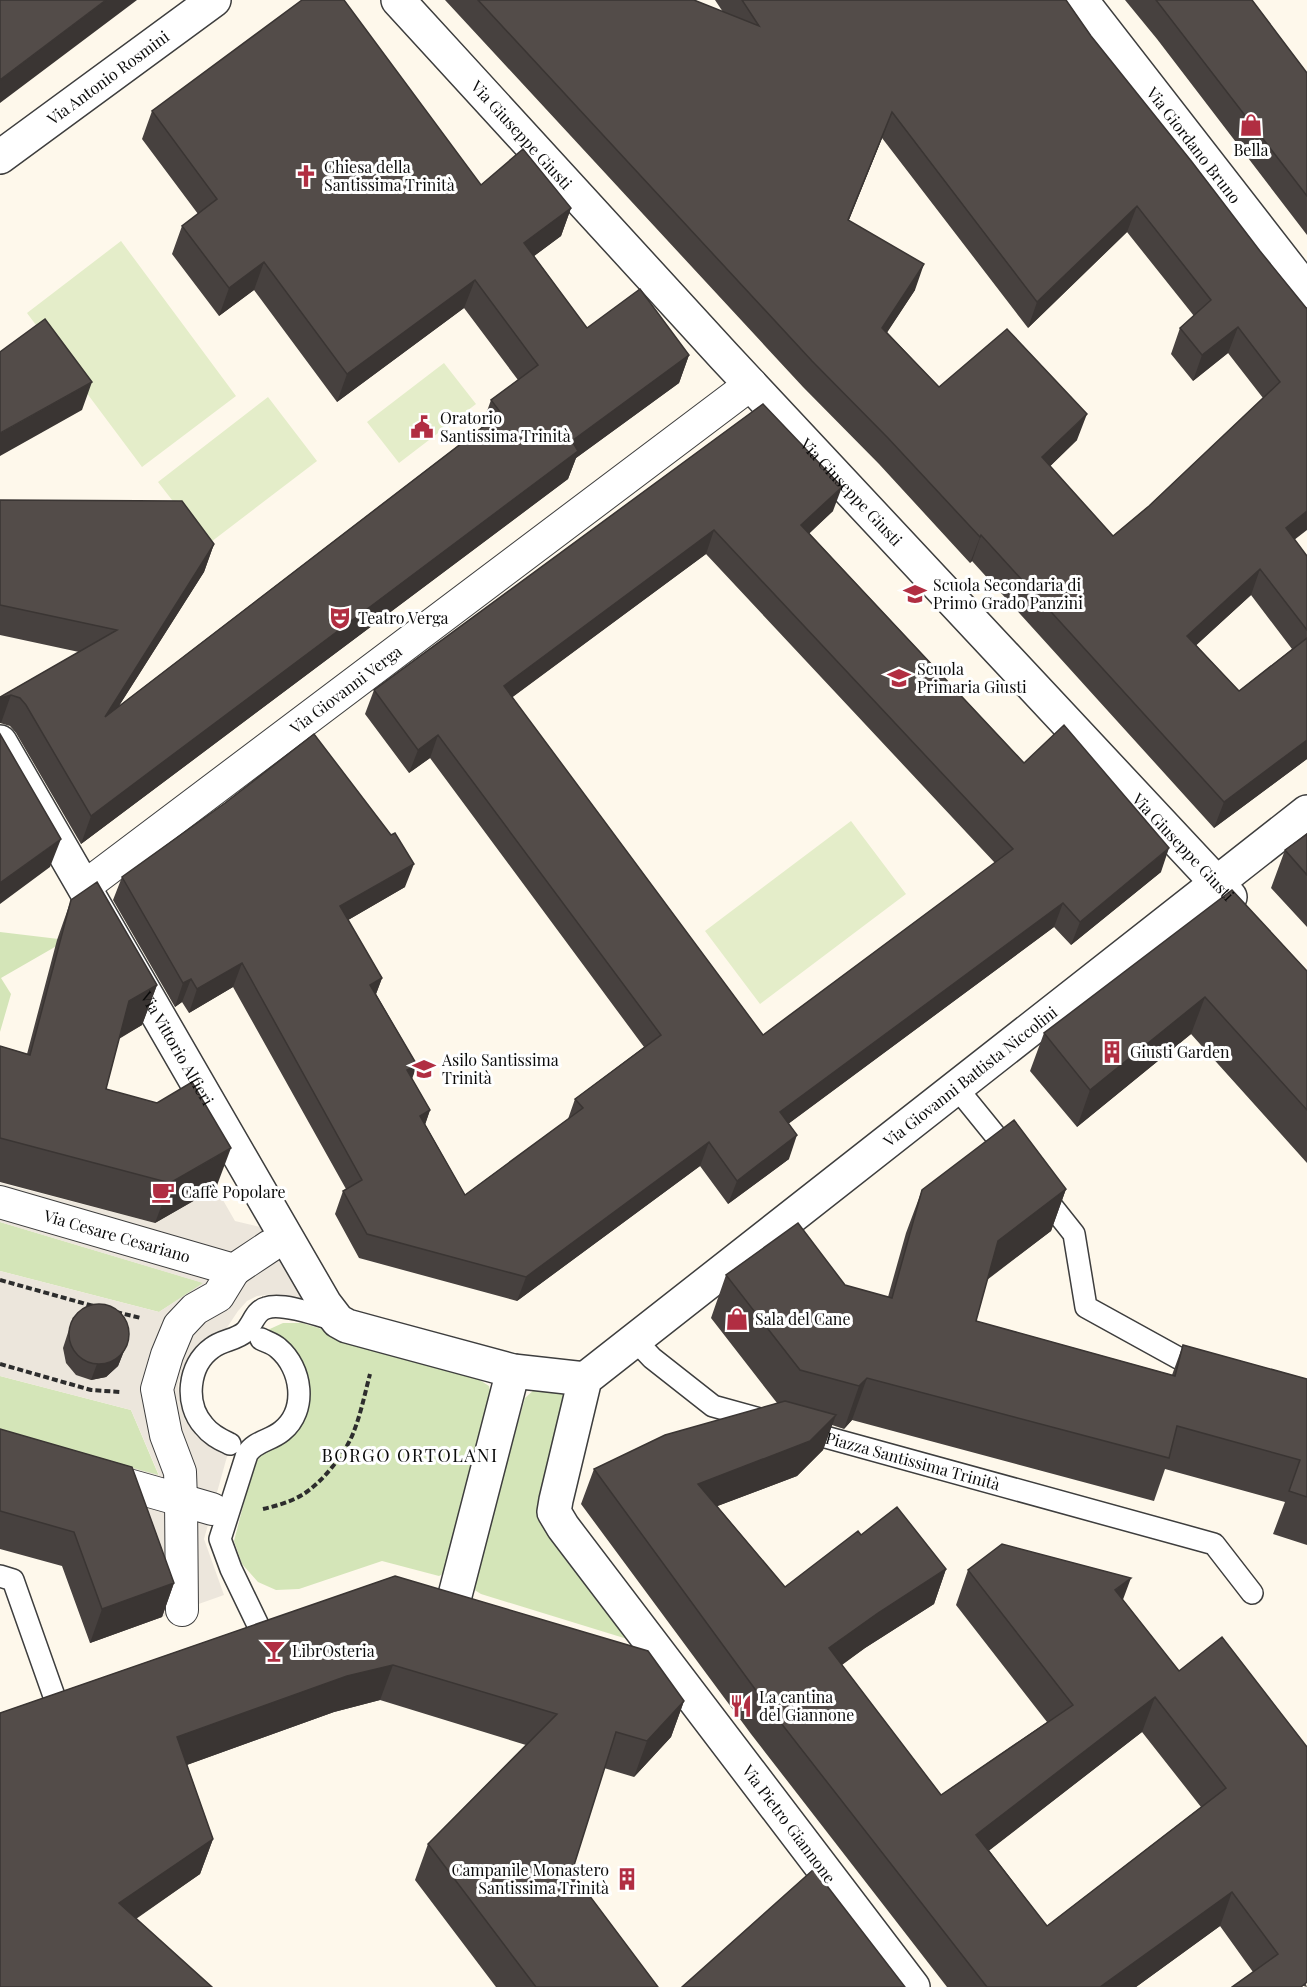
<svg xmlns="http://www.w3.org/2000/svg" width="1307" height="1987" viewBox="0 0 1307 1987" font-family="'Playfair Display',serif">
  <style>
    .green { fill: #d4e5b8 }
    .pitch { fill: #e4edc9 }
    .plaza { fill: #ece6dc }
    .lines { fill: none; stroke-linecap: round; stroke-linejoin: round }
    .service-casing { stroke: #3e3e3e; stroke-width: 24 }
    .pedestrian-casing { stroke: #3e3e3e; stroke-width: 34 }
    .minor-casing { stroke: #3e3e3e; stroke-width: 36 }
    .path { stroke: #2d2d2d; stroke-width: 4; stroke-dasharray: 6 3; stroke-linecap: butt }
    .service { stroke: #fff; stroke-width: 21 }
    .pedestrian { stroke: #fff; stroke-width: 32 }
    .minor { stroke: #fff; stroke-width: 33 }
    .wall { fill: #47413f; fill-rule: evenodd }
    .shaded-wall { fill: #3a3533 }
    .building { fill: #534c49; stroke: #3a3533; stroke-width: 1.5; fill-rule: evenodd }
    .labels { text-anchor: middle; stroke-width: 6; stroke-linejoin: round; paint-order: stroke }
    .street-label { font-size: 16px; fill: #0b0b0b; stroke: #fff }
    .poi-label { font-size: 16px; fill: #0b0b0b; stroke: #fff; text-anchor: start }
    .neighbourhood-label { font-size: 18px; letter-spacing: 1.5px; fill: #0b0b0b; stroke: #fff }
  </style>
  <rect width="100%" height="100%" fill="#fef8eb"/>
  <!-- green -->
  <path class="green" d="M 0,932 L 67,940 L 1,978 L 11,994 L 0,1032 Z
    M 0,1222 L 204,1283 L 159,1312 L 0,1271 Z
    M 283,1323 L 302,1323 L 470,1374 L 489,1386 L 493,1404 L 448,1571 L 439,1576 L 382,1561 L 299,1589 L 276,1590 L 258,1582 L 242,1564 L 234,1541 L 254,1464 L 303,1390 L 261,1333 Z
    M 0,1376 L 131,1410 L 159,1476 L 0,1433 Z
    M 535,1389 L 571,1393 L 544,1509 L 637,1642 L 481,1594 L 473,1589 L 473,1579 L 525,1398 Z"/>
  <!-- pitch -->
  <path class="pitch" d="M 121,241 L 236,396 L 142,467 L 27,313 Z
    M 444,363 L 476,404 L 399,463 L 367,422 Z
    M 268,397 L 317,461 L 207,545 L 158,482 Z
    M 851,821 L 906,894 L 760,1004 L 705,931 Z"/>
  <!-- plaza -->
  <path class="plaza" d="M 0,1183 L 155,1223 L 216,1188 L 235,1221 L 268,1229 L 310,1301 L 274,1294 L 257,1296 L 247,1301 L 238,1311 L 224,1332 L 207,1339 L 194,1351 L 183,1367 L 178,1385 L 180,1403 L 185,1420 L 196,1436 L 211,1447 L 228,1453 L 204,1539 L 224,1595 L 162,1617 L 140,1558 L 0,1433 L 159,1475 L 131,1410 L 0,1376 L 0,1271 L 159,1312 L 203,1283 L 0,1222 Z"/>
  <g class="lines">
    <!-- service casing -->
    <g class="service-casing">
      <g id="service">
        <path d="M 956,1087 L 1012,1156"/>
        <path d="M 1039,1190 L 1074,1234 L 1086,1307 L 1202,1371"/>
        <path d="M 635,1340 L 652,1358 L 713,1406 L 767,1421"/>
        <path id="s1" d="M 800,1430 L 1214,1544 L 1252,1593"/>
        <path d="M 230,1444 C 220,1439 211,1435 204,1426 C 184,1404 188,1365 212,1348 C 222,1340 236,1340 245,1332 C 253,1324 255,1311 266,1308 C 283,1302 320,1316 338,1321"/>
        <path d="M 0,1576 L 13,1580 L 54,1696"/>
        <path d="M 258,1625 L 231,1569 L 220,1539 L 247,1454 C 255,1441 270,1441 282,1431 C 308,1410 302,1368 278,1348 C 274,1344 267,1342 261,1339"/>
      </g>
    </g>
    <!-- pedestrian casing -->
    <g class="pedestrian-casing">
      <g id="pedestrian">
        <path id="s2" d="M 84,887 L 751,384"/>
        <path id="s3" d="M 0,1202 L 234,1270 L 270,1246"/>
        <path d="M 100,1477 L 181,1500 L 180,1472 L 166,1435 L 157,1389 L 167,1355 L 179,1326 L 195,1309 L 218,1296 L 234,1270"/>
        <path d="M 182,1610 L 181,1500 L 212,1509"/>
      </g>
    </g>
    <!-- minor casing -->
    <g class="minor-casing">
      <g id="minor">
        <path id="s4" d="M 398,0 L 724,356 L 1230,897"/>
        <path id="s5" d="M 1081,0 L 1307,291"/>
        <path id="s6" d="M 0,157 L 214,0"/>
        <path id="s7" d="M 0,742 L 325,1304 L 338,1321 L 347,1326 L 380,1335 L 513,1371 L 585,1379"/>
        <path d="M 453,1603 L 513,1371"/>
        <path id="s8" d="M 913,1987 L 563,1527 L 554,1512 L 556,1500 L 585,1379 L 1307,812"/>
      </g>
    </g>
    <!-- path -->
    <path class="path" d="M 0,1280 L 97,1307
      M 116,1312 L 141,1318
      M 0,1364 L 91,1390 L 121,1392
      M 263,1509 C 276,1506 290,1502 302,1495 C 322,1483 346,1453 354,1431 C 361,1413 365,1393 370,1374"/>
    <!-- service -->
    <use href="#service" class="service"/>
    <!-- pedestrian -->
    <use href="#pedestrian" class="pedestrian"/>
    <!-- minor -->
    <use href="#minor" class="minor"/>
  </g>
  <!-- wall -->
  <path class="wall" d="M 445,0 L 694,0 L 723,12 L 715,0 L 1066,0 L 1091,36 L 1260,251 L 1307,309 L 1294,540 L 1307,556 L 1307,759 L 1214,828 L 972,561 L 970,563 L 879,464 L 803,387 ZM 882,138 L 1028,328 L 1127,232 L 1194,316 L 1180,328 L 1171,354 L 1193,381 L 1228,353 L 1263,398 L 1149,506 L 1113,536 L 1050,466 L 1077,440 L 939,387 L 887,332 L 915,290 L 849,220 ZM 1251,595 L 1292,649 L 1239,691 L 1196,645 Z
    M 1125,0 L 1252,0 L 1307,73 L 1307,235 L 1157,39 Z
    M 152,111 L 481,185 L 571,208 L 561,236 L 534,256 L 587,328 L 689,355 L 679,383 L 576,458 L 568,479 L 81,844 L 16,733 L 10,726 L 0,723 L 0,697 L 79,652 L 0,635 L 0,500 L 214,544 L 204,572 L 119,706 L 481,428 L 491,400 L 518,380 L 464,308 L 337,402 L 254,290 L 219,316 L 172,254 L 182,226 L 198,214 L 142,139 Z
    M 763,404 L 833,511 L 809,533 L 1024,763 L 1161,872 L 1071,945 L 1054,927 L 789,1123 L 789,1159 L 728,1204 L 700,1166 L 517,1301 L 359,1258 L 335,1214 L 343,1191 L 346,1189 L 233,987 L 189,1013 L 182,1002 L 175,1007 L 113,900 L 122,877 L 405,887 L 348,920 L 382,978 L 376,994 L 417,1065 L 412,1079 L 430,1110 L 425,1124 L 465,1195 L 568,1119 L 575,1099 L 644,1047 L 430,758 L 409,773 L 365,714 L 374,690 ZM 706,554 L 995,863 L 763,1035 L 512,697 Z
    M 1307,834 L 1307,927 L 1271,888 L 1285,850 Z
    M 71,900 L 157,985 L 142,1025 L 119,1039 L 106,1089 L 216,1188 L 155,1223 L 0,1182 L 0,1046 L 27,1054 L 57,940 Z
    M 1307,971 L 1307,1163 L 1191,1034 L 1077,1127 L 1030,1071 L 1044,1033 Z
    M 1066,1189 L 1051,1231 L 987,1280 L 976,1321 L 1172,1375 L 1183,1345 L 1307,1379 L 1307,1545 L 1273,1534 L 1285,1502 L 1165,1469 L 1154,1501 L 852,1420 L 844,1429 L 832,1425 L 823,1450 L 797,1476 L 717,1506 L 785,1587 L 861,1535 L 946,1569 L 934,1604 L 865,1648 L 842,1665 L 941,1795 L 1047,1722 L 956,1605 L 968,1570 L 1123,1600 L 1179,1671 L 1307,1987 L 1253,1972 L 1220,1926 L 1136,1987 L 947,1987 L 751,1734 L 581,1504 L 594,1469 L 777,1403 L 711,1318 L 726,1275 L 888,1297 L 906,1233 L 922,1190 ZM 1142,1732 L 1201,1807 L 1047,1926 L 989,1850 Z
    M 73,1317 L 124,1351 L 118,1366 L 106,1377 L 91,1380 L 76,1375 L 66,1363 L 63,1348 Z
    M 0,1429 L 174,1583 L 162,1617 L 90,1643 L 62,1566 L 0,1549 Z
    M 395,1576 L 684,1701 L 671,1737 L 634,1777 L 604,1768 L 570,1878 L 658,1987 L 496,1987 L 415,1880 L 428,1844 L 526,1745 L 380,1700 L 334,1712 L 187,1765 L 213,1839 L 200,1874 L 136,1919 L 0,1987 L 0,1713 Z"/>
  <!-- shaded-wall -->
  <path class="shaded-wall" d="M 106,0 L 137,0 L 0,103 L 0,80 Z
    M 892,112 L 882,138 L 838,246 L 848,220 Z
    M 1137,206 L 1127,232 L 1028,328 L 1037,302 Z
    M 571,208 L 561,236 L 514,271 L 524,243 Z
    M 264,262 L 254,290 L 219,316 L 229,288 Z
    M 924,264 L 915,290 L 873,354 L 882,328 Z
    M 475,280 L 464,308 L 337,402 L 347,374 Z
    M 1238,327 L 1228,353 L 1193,381 L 1202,355 Z
    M 689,355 L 679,383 L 576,458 L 568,479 L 81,844 L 91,816 L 572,441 Z
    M 92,382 L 82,410 L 0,456 L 0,433 Z
    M 1087,414 L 1077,440 L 1033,483 L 1042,457 Z
    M 842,487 L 833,511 L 793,549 L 801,525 Z
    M 1307,511 L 1307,530 L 1276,554 L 1286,528 Z
    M 714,530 L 706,554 L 495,710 L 504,686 Z
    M 981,535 L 972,561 L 970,563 L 980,537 Z
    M 214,544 L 204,572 L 94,745 L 105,717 Z
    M 1260,569 L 1251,595 L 1178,662 L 1187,636 Z
    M 11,695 L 1,723 L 0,723 L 0,698 Z
    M 438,735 L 430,758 L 409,773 L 418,750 Z
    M 1307,740 L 1307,759 L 1214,828 L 1224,802 Z
    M 61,839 L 50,867 L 0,904 L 0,883 Z
    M 1169,848 L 1161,872 L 1071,945 L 1080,922 Z
    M 414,864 L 405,887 L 331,930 L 340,906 Z
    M 1063,903 L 1054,927 L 772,1136 L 780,1112 Z
    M 242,963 L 233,987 L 189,1013 L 197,989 Z
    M 382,978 L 373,1002 L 370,985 Z
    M 191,979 L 182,1002 L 175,1007 L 183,983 Z
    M 157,985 L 142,1025 L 114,1041 L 129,1001 Z
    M 1205,997 L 1191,1034 L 1077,1127 L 1090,1090 Z
    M 417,1065 L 408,1088 L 407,1070 Z
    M 430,1110 L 422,1134 L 420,1116 Z
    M 797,1135 L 789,1159 L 728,1204 L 737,1181 Z
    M 709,1142 L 700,1166 L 517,1301 L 526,1277 Z
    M 231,1148 L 216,1188 L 155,1223 L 170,1183 Z
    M 1066,1189 L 1051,1231 L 982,1283 L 998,1241 Z
    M 124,1351 L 118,1366 L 106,1377 L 91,1380 L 97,1364 Z
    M 867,1378 L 852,1420 L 844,1429 L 859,1386 Z
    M 836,1415 L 823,1450 L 797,1476 L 686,1518 L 698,1484 Z
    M 946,1569 L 934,1604 L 865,1648 L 816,1683 L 829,1648 L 878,1613 Z
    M 1131,1578 L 1118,1613 L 1115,1590 Z
    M 174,1583 L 162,1617 L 90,1643 L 102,1609 Z
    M 393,1665 L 380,1700 L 334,1712 L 164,1773 L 177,1737 L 347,1676 Z
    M 1155,1697 L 1142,1732 L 964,1870 L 976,1835 Z
    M 684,1701 L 671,1737 L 634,1777 L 647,1741 Z
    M 213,1839 L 200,1874 L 106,1939 L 119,1903 Z
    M 1232,1892 L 1220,1926 L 1136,1987 L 1100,1987 Z"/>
  <!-- building -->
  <path class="building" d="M 0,0 L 106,0 L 0,80 Z
    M 302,0 L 344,0 L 481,185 L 523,149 L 571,208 L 524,243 L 587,328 L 640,289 L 689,355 L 572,441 L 578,451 L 91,816 L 26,705 L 20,698 L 11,695 L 0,698 L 0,697 L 117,630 L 0,605 L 0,500 L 182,501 L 214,544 L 105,717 L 501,413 L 491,400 L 538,365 L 475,280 L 347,374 L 264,262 L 229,288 L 182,226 L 217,199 L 152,111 Z
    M 478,0 L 694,0 L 759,26 L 742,0 L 1066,0 L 1091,36 L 1192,162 L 1260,251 L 1307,309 L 1307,511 L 1286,528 L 1307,556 L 1307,630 L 1260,569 L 1187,636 L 1239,691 L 1307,638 L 1307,740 L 1224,802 L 981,535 L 980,537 L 888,438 L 812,361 ZM 892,112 L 1037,302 L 1137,206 L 1211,300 L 1180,328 L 1202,355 L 1238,327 L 1280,382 L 1149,506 L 1113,536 L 1042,457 L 1087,414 L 1007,329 L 939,387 L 882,328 L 924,264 L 848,220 Z
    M 1156,0 L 1252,0 L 1307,73 L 1307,196 Z
    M 45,319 L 92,382 L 0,433 L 0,352 Z
    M 763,404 L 842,487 L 801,525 L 1024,763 L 1064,725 L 1169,848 L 1080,922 L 1063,903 L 780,1112 L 797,1135 L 737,1181 L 709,1142 L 526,1277 L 367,1234 L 343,1191 L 362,1180 L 242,963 L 197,989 L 191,979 L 183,983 L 122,877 L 225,803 L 314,734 L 391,835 L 395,833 L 414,864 L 340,906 L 382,978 L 370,985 L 417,1065 L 407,1070 L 430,1110 L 420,1116 L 465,1195 L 583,1108 L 575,1099 L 661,1035 L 438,735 L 418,750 L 374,690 ZM 714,530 L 1013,849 L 763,1035 L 504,686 Z
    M 0,734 L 61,839 L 0,883 Z
    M 1307,834 L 1307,875 L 1285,850 Z
    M 97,882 L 157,985 L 129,1001 L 106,1089 L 157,1103 L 192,1082 L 231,1148 L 170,1183 L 0,1138 L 0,1046 L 30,1055 L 71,900 Z
    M 1232,890 L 1307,971 L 1307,1110 L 1205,997 L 1090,1090 L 1044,1033 Z
    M 1014,1120 L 1066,1189 L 998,1241 L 976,1321 L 1175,1376 L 1183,1345 L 1307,1379 L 1307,1497 L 1289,1491 L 1300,1460 L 1177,1426 L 1169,1458 L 867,1378 L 859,1386 L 800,1370 L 726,1275 L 798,1223 L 845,1285 L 892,1298 L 922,1190 Z
    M69 1334a30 30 0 1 1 60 0a30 30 0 1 1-60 0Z
    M 785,1401 L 836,1415 L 810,1441 L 698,1484 L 785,1587 L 858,1531 L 861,1535 L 897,1507 L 946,1569 L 878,1613 L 829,1648 L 941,1795 L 1073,1705 L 968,1570 L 1002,1544 L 1131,1578 L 1115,1590 L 1179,1671 L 1222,1637 L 1307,1747 L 1307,1982 L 1301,1987 L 1232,1987 L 1278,1954 L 1232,1892 L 1100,1987 L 987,1987 L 763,1700 L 594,1469 L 665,1435 ZM 1155,1697 L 1226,1788 L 1047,1926 L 976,1835 Z
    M 0,1429 L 132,1467 L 174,1583 L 102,1609 L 74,1532 L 0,1511 Z
    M 395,1576 L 648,1651 L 684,1701 L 647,1741 L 616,1732 L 570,1878 L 574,1875 L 658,1987 L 536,1987 L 428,1844 L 557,1714 L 393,1665 L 347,1676 L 177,1737 L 213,1839 L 119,1903 L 212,1987 L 0,1987 L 0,1713 Z
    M 814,1869 L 905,1987 L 682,1987 Z"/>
  <!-- icons -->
  <defs>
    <g id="shop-bare" transform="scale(1.8)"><path d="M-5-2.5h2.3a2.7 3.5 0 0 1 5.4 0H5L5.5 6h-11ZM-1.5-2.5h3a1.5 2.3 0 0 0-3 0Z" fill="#b12e42" stroke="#fff" stroke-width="2.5" paint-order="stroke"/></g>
    <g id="church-bare" transform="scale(1.8)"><path d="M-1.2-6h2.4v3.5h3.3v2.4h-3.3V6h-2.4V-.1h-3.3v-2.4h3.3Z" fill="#b12e42" stroke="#fff" stroke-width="2.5" paint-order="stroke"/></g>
    <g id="civic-bare" transform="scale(1.8)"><path d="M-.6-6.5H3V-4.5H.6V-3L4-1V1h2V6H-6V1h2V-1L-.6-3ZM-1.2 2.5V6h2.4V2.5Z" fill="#b12e42" stroke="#fff" stroke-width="2.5" paint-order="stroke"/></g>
    <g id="school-bare" transform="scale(1.8)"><path d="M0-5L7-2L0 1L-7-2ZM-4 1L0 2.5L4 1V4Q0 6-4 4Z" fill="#b12e42" stroke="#fff" stroke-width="2.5" paint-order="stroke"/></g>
    <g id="theatre-bare" transform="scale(1.8)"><path d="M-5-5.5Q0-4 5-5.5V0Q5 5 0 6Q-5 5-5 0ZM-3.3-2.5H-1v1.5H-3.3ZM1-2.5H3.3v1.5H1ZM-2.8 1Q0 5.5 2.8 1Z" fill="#b12e42" stroke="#fff" stroke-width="2.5" paint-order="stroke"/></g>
    <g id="building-bare" transform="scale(1.8)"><path d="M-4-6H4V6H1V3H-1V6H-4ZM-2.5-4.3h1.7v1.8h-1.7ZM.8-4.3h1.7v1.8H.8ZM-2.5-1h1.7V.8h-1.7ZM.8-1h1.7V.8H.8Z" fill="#b12e42" stroke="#fff" stroke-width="2.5" paint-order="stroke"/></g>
    <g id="cafe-bare" transform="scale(1.8)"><path d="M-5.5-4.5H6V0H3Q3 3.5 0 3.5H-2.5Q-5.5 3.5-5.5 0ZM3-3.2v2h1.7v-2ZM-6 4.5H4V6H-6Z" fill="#b12e42" stroke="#fff" stroke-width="2.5" paint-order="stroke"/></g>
    <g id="bar-bare" transform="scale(1.8)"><path d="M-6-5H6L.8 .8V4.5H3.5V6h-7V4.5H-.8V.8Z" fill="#b12e42" stroke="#fff" stroke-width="2.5" paint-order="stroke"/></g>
    <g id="restaurant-bare" transform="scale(1.8)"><path d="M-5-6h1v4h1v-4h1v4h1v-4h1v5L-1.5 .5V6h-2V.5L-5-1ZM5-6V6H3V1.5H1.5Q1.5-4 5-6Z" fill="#b12e42" stroke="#fff" stroke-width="2.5" paint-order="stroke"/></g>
  </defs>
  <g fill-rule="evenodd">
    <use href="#shop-bare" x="1251" y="125"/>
    <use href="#church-bare" x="306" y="176"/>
    <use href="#civic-bare" x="422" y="427"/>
    <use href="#school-bare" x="915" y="594"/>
    <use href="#theatre-bare" x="340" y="618"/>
    <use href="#school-bare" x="899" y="678"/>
    <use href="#building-bare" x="1112" y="1052"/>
    <use href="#school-bare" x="424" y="1069"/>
    <use href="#cafe-bare" x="163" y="1192"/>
    <use href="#shop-bare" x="737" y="1319"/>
    <use href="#bar-bare" x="274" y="1651"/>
    <use href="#restaurant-bare" x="741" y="1706"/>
    <use href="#building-bare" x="627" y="1879"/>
  </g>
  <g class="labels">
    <!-- street labels -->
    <g class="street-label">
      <text dy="6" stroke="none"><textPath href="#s6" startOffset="134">Via Antonio Rosmini</textPath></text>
      <text dy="6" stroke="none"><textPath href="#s4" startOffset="183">Via Giuseppe Giusti</textPath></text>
      <text dy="6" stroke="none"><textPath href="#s5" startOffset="184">Via Giordano Bruno</textPath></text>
      <text dy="6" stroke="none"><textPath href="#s4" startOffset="669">Via Giuseppe Giusti</textPath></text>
      <text dy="6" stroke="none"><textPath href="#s2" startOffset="328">Via Giovanni Verga</textPath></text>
      <text dy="6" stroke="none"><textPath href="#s4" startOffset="1155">Via Giuseppe Giusti</textPath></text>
      <text dy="6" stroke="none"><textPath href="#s7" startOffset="354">Via Vittorio Alfieri</textPath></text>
      <text dy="6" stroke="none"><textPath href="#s8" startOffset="1222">Via Giovanni Battista Niccolini</textPath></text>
      <text dy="6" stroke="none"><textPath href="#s3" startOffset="122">Via Cesare Cesariano</textPath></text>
      <text dy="6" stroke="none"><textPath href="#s1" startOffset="117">Piazza Santissima Trinità</textPath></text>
      <text transform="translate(789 1824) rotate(53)" y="6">Via Pietro Giannone</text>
    </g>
    <!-- poi labels -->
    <g class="poi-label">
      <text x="1251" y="156" text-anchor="middle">Bella</text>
      <text x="324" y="173">Chiesa della<tspan x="324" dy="18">Santissima Trinità</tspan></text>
      <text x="440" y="424">Oratorio<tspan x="440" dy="18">Santissima Trinità</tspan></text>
      <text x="933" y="591">Scuola Secondaria di<tspan x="933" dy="18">Primo Grado Panzini</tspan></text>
      <text x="358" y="624">Teatro Verga</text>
      <text x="917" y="675">Scuola<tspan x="917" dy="18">Primaria Giusti</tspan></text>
      <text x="1130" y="1058">Giusti Garden</text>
      <text x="442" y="1066">Asilo Santissima<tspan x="442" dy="18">Trinità</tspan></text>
      <text x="181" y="1198">Caffè Popolare</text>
      <text x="755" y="1325">Sala del Cane</text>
      <text x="292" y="1657">LibrOsteria</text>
      <text x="759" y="1703">La cantina<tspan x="759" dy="18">del Giannone</tspan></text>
      <text x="609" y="1876" text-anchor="end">Campanile Monastero<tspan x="609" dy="18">Santissima Trinità</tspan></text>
    </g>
    <!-- neighbourhood labels -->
    <g class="neighbourhood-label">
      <text x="410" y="1462">BORGO ORTOLANI</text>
    </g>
  </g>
</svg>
